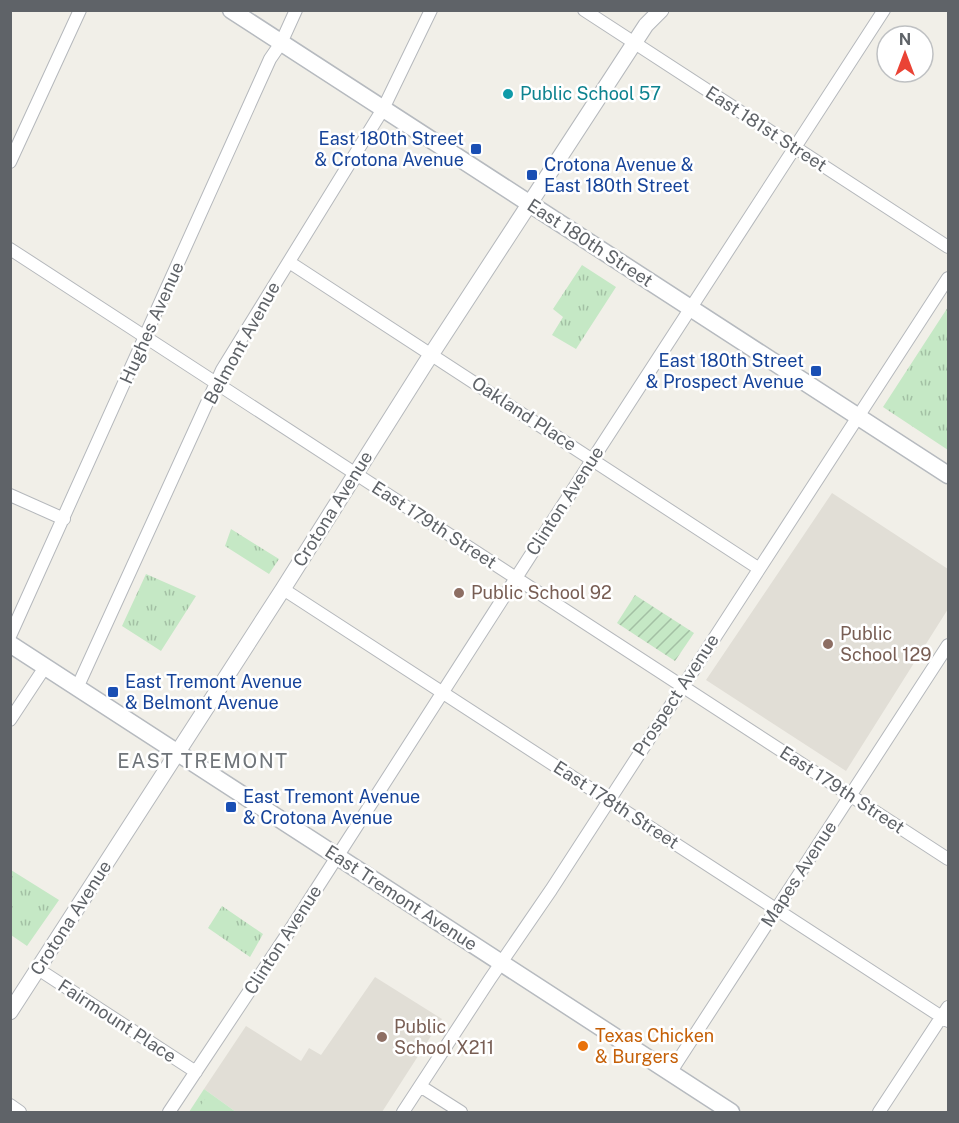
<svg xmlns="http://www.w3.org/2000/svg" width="959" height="1123" viewBox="0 0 959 1123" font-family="'Public Sans',sans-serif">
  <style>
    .education { fill: #e1ded6 }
    .grass { fill: url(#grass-tufts) }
    .garden { fill: url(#garden-furrows) }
    .pitch { fill: #c5e8c5 }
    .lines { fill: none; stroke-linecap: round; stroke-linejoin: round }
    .minor-casing { stroke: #b5b8bc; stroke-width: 14 }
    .tertiary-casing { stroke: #b5b8bc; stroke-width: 17 }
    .secondary-casing { stroke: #b6babf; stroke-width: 19 }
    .minor { stroke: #fff; stroke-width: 12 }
    .tertiary { stroke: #fff; stroke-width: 15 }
    .secondary { stroke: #fff; stroke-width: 16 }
    .culture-dot { fill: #0f9aa8; stroke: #fff; stroke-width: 2 }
    .transit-dot { fill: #1a4fb4; stroke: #fff; stroke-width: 2 }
    .education-dot { fill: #8d6e63; stroke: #fff; stroke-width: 2 }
    .food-dot { fill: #e8710a; stroke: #fff; stroke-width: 2 }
    .labels { text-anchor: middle; stroke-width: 5; stroke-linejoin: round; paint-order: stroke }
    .culture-label { font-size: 18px; fill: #0d838f; stroke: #fff; text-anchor: start }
    .street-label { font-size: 18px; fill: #5f6368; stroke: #fff }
    .transit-label { font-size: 18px; fill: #164399; stroke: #fff; text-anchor: start }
    .education-label { font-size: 18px; fill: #785e54; stroke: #fff; text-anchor: start }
    .food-label { font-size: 18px; fill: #c56008; stroke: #fff; text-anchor: start }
    .neighbourhood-label { font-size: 20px; letter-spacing: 1.5px; fill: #70757a; stroke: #fff }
  </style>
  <defs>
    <pattern id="grass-tufts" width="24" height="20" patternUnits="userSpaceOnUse" patternTransform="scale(1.5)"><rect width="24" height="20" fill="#c5e8c5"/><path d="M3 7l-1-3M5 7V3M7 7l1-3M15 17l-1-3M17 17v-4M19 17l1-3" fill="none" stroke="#a3c0a4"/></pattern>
    <pattern id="garden-furrows" width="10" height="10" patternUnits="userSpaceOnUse" patternTransform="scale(1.5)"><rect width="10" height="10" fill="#c5e8c5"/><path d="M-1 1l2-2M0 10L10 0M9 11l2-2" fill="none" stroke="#a3c0a4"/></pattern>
  </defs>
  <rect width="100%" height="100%" fill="#f1efe8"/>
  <!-- education -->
  <path class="education" d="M 832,493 L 948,569 L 948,609 L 846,771 L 706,680 Z
    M 375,977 L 442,1019 L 382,1112 L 236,1112 L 204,1089 L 246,1026 L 301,1061 L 309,1048 L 321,1055 Z"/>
  <!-- grass -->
  <path class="grass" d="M 582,265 L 616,287 L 576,349 L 552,335 L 563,317 L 553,309 Z
    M 948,307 L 948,450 L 883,407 Z
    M 231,529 L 279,559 L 269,574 L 225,546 Z
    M 146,574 L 196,596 L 161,651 L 122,626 Z
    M 11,870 L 59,900 L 27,946 L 11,935 Z
    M 222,906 L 263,934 L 250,957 L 208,928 Z
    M 204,1089 L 236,1112 L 189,1112 Z"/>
  <!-- garden -->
  <path class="garden" d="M 635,595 L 694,633 L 675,661 L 617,623 Z"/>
  <!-- pitch -->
  <path class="pitch" d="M 208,1095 L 235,1112 L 196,1112 Z"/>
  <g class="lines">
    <!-- minor casing -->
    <g class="minor-casing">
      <path id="minor" d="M 584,10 L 948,247
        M 10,162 L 80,10
        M 10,249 L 948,859
        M 289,262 L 758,568
        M 10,495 L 64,519
        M 283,589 L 948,1021
        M 10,636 L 270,59 L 281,43 L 296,10
        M 77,688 L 222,370 L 383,109 L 431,10
        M 10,720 L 45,667
        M 38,969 L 196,1072
        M 670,1073 L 948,645
        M 420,1086 L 461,1112
        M 10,1105 L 20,1112
        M 169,1112 L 292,927 L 550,525 L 884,10
        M 403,1112 L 490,979 L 551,890 L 948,278
        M 879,1112 L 948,1007"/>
    </g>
    <!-- tertiary casing -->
    <g class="tertiary-casing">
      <path id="tertiary" d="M 10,1012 L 283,589 L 425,364 L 646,25 L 661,10"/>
    </g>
    <!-- secondary casing -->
    <g class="secondary-casing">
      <path id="secondary" d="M 231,10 L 948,475
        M 10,644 L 731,1112"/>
    </g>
    <!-- minor -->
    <use href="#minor" class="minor"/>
    <!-- tertiary -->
    <use href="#tertiary" class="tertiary"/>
    <!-- secondary -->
    <use href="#secondary" class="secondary"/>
  </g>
  <!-- markers -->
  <circle class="culture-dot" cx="508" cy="94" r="6"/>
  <g class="transit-dot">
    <rect x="470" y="143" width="12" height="12" rx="3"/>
    <rect x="526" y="169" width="12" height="12" rx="3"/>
    <rect x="810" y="365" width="12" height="12" rx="3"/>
    <rect x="107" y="686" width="12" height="12" rx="3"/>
    <rect x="225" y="801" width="12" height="12" rx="3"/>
  </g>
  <g class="education-dot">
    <circle cx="459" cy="593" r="6"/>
    <circle cx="828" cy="644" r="6"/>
    <circle cx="382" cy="1037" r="6"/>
  </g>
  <circle class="food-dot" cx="583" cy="1046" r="6"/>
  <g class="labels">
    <!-- culture labels -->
    <g class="culture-label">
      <text x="520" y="100">Public School 57</text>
    </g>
    <!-- street labels -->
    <g class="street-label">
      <text transform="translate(766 129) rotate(33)" y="6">East 181st Street</text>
      <text transform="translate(590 243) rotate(33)" y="6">East 180th Street</text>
      <text transform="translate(152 323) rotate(-66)" y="6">Hughes Avenue</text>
      <text transform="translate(242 343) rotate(-61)" y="6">Belmont Avenue</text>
      <text transform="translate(524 414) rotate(33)" y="6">Oakland Place</text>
      <text transform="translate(565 501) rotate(-57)" y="6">Clinton Avenue</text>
      <text transform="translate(333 509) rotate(-58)" y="6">Crotona Avenue</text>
      <text transform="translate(434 525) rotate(33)" y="6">East 179th Street</text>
      <text transform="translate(676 695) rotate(-57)" y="6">Prospect Avenue</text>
      <text transform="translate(842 790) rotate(33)" y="6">East 179th Street</text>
      <text transform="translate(616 805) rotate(33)" y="6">East 178th Street</text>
      <text transform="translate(799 874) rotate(-57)" y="6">Mapes Avenue</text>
      <text transform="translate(401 898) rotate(33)" y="6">East Tremont Avenue</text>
      <text transform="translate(71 918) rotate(-57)" y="6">Crotona Avenue</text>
      <text transform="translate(283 940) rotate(-57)" y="6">Clinton Avenue</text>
      <text transform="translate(117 1021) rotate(33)" y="6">Fairmount Place</text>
    </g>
    <!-- transit labels -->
    <g class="transit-label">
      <text x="464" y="145" text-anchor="end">East 180th Street<tspan x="464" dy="21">&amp; Crotona Avenue</tspan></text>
      <text x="544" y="171">Crotona Avenue &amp;<tspan x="544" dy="21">East 180th Street</tspan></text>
      <text x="804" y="367" text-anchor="end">East 180th Street<tspan x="804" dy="21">&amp; Prospect Avenue</tspan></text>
      <text x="125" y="688">East Tremont Avenue<tspan x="125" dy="21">&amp; Belmont Avenue</tspan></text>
      <text x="243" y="803">East Tremont Avenue<tspan x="243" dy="21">&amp; Crotona Avenue</tspan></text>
    </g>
    <!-- education labels -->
    <g class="education-label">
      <text x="471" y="599">Public School 92</text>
      <text x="840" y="640">Public<tspan x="840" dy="21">School 129</tspan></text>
      <text x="394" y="1033">Public<tspan x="394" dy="21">School X211</tspan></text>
    </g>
    <!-- food labels -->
    <g class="food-label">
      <text x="595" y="1042">Texas Chicken<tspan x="595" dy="21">&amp; Burgers</tspan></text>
    </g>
    <!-- neighbourhood labels -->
    <g class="neighbourhood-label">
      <text x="203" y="768">EAST TREMONT</text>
    </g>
  </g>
  <!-- border -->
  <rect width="959" height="1123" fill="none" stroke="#5f6368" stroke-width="24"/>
  <!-- north arrow -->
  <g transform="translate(905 54)"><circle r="28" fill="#ffffff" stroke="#bfc1c3" stroke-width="1.5"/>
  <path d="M0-4.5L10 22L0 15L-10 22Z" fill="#ea4335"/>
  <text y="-9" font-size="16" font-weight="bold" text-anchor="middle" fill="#5f6368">N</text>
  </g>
</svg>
